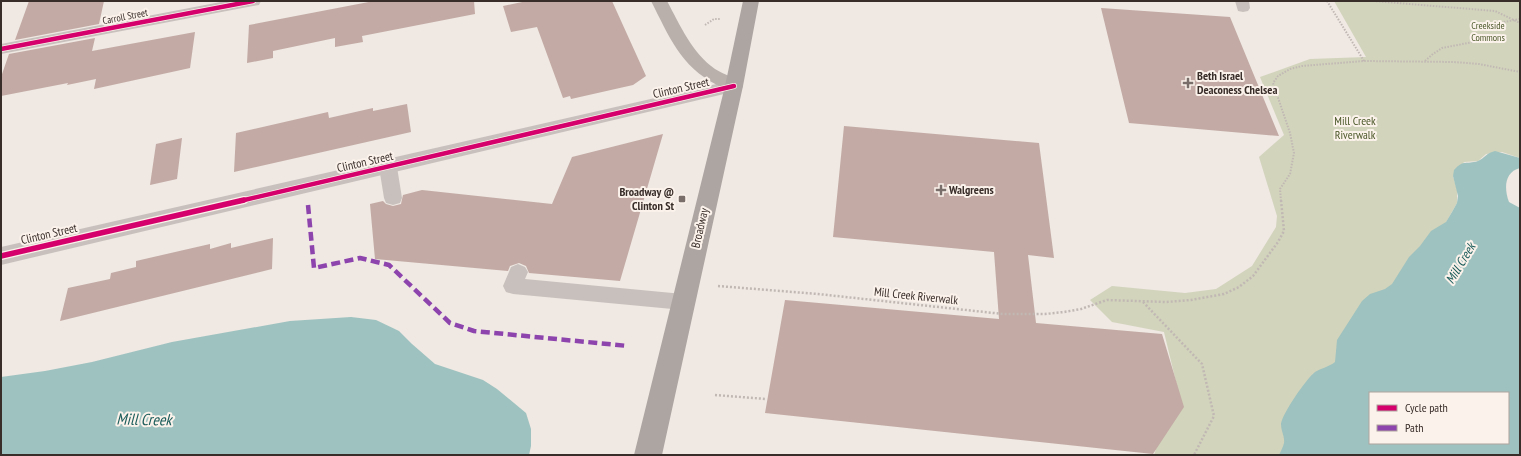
<svg xmlns="http://www.w3.org/2000/svg" width="1521" height="456" viewBox="0 0 1521 456" font-family="'PT Sans Narrow',sans-serif">
  <style>
    .green { fill: #d2d4bc }
    .water { fill: #9ec2bf; fill-rule: evenodd }
    .building { fill: #c3aaa4 }
    .lines { fill: none; stroke-linecap: round; stroke-linejoin: round }
    .path-far1 { stroke: #c1b8b4; stroke-width: 2; stroke-dasharray: 1.5 1.5; stroke-linecap: butt }
    .path { stroke: #c1b8b4; stroke-width: 2.5; stroke-dasharray: 2 2; stroke-linecap: butt }
    .service { fill: #c8c0bc; fill-rule: evenodd }
    .minor { fill: #c8c0bc; fill-rule: evenodd }
    .tertiary { fill: #c8c0bc; fill-rule: evenodd }
    .secondary { fill: #b9b0ac; fill-rule: evenodd }
    .primary { fill: #ada5a1; fill-rule: evenodd }
    .quiet { stroke: #8e44ad; stroke-width: 4.5; stroke-dasharray: 9 4.5; stroke-linecap: butt }
    .cycleway-far1-casing { stroke: #fbf2eb; stroke-width: 6 }
    .cycleway-casing { stroke: #fbf2eb; stroke-width: 8 }
    .cycleway-far1 { stroke: #d6006c; stroke-width: 4.5 }
    .cycleway { stroke: #d6006c; stroke-width: 5.5 }
    .poi-dot { fill: #796e6a; stroke: #fbf2eb; stroke-width: 1.5 }
    .labels { text-anchor: middle; stroke-width: 4; stroke-linejoin: round; paint-order: stroke }
    .far-street-label { font-size: 10px; fill: #392d29; stroke: #fbf2eb }
    .far-park-label { font-size: 10px; fill: #4d592b; stroke: #fbf2eb }
    .poi-label { font-size: 12px; font-weight: bold; fill: #392d29; stroke: #fbf2eb; text-anchor: start }
    .street-label { font-size: 12px; fill: #392d29; stroke: #fbf2eb }
    .park-label { font-size: 12px; fill: #4d592b; stroke: #fbf2eb }
    .water-label { font-size: 13px; font-style: italic; fill: #1c5d5b; stroke: #fbf2eb }
    .near-water-label { font-size: 16px; font-style: italic; fill: #1c5d5b; stroke: #fbf2eb }
  </style>
  <rect width="100%" height="100%" fill="#efe8e3"/>
  <!-- green -->
  <path class="green" d="M 1334,1 L 1520,1 L 1520,158 L 1502,152 L 1486,154 L 1478,161 L 1464,162 L 1453,176 L 1457,190 L 1457,203 L 1314,455 L 1154,455 L 1177,386 L 1164,332 L 1112,322 L 1090,300 L 1112,286 L 1185,293 L 1216,289 L 1252,266 L 1276,227 L 1277,216 L 1259,157 L 1284,135 L 1260,77 L 1310,59 L 1366,57 Z"/>
  <!-- water -->
  <path class="water" d="M 1495,151 L 1520,158 L 1520,168 C 1504,172 1504,189 1509,202 L 1520,208 L 1520,455 L 1279,455 C 1281,451 1283,447 1284,443 C 1285,437 1281,431 1281,424 C 1282,414 1306,379 1315,372 C 1321,368 1329,367 1335,362 L 1337,340 L 1362,301 L 1370,294 L 1385,289 L 1392,284 L 1409,257 L 1420,246 L 1431,231 L 1446,222 L 1452,212 L 1457,203 L 1458,196 L 1453,176 L 1454,170 C 1464,159 1466,165 1478,161 C 1485,158 1486,153 1495,151 ZM 1370,393 L 1508,393 L 1508,443 L 1370,443 Z
    M 351,317 L 376,320 L 399,331 L 412,344 L 435,364 L 483,380 L 497,389 L 526,413 L 531,429 L 531,446 L 529,455 L 1,455 L 1,377 L 45,371 L 92,362 L 172,342 L 290,321 Z"/>
  <!-- building -->
  <path class="building" d="M 29,1 L 104,1 L 99,24 L 15,40 Z
    M 374,1 L 474,1 L 475,14 L 362,36 L 363,42 L 335,47 L 335,38 L 273,51 L 273,58 L 247,63 L 249,25 Z
    M 527,1 L 612,1 L 646,76 L 633,85 L 571,99 L 570,96 L 563,98 L 537,27 L 511,32 L 503,6 Z
    M 1101,8 L 1230,17 L 1279,136 L 1129,123 Z
    M 195,32 L 190,68 L 94,89 L 96,79 L 67,85 L 68,83 L 1,96 L 1,77 L 9,54 L 95,38 L 92,51 Z
    M 407,104 L 411,132 L 234,172 L 236,133 L 328,112 L 329,118 L 373,108 L 373,111 Z
    M 844,126 L 1039,143 L 1054,258 L 1028,255 L 1036,323 L 1162,334 L 1184,407 L 1153,454 L 765,413 L 785,300 L 999,319 L 994,252 L 833,237 Z
    M 663,134 L 620,281 L 529,273 L 526,266 L 519,263 L 510,266 L 508,271 L 375,259 L 370,204 L 383,201 L 386,204 L 393,206 L 401,204 L 403,195 L 422,190 L 552,204 L 572,157 Z
    M 182,138 L 177,179 L 150,185 L 156,144 Z
    M 273,238 L 272,269 L 60,321 L 68,288 L 110,279 L 111,273 L 136,267 L 136,261 L 210,244 L 210,249 L 231,243 L 231,248 Z"/>
  <g class="lines">
    <!-- path-far1 -->
    <path class="path-far1" d="M 1327,1 L 1364,61
      M 1373,1 L 1495,11 L 1520,23
      M 705,25 L 714,19 L 721,19
      M 1425,61 L 1433,54 L 1442,48 L 1473,42 L 1476,40 L 1476,30 L 1482,26 L 1520,19
      M 1281,201 L 1280,189 L 1290,174 L 1294,153 L 1290,133 L 1273,83 L 1278,76 L 1290,69 L 1302,66 L 1364,61 L 1454,62 L 1479,64 L 1520,72"/>
    <!-- path -->
    <path class="path" d="M 718,286 L 818,294 L 1003,314 L 1045,314 L 1064,312 L 1081,309 L 1107,300 L 1166,302 L 1191,300 L 1224,294 L 1239,287 L 1253,276 L 1278,242 L 1284,231 L 1281,200
      M 1143,302 L 1202,364 L 1214,416 L 1194,455
      M 715,395 L 766,399"/>
    <!-- service -->
    <path class="service" d="M 1235,1 L 1249,1 L 1250,8 L 1248,11 L 1243,12 L 1238,11 Z
      M 388,161 L 394,163 L 397,167 L 402,198 L 400,203 L 393,205 L 386,203 L 384,198 L 379,167 L 382,163 Z
      M 518,264 L 525,267 L 528,272 L 525,279 L 683,294 L 690,296 L 693,302 L 690,308 L 683,310 L 513,294 L 506,292 L 503,286 L 511,267 Z"/>
    <!-- minor -->
    <path class="minor" d="M 226,1 L 261,1 L 259,5 L 253,6 L 1,54 L 1,44 Z"/>
    <!-- tertiary -->
    <path class="tertiary" d="M 734,80 L 741,82 L 743,86 L 741,90 L 1,265 L 1,247 Z"/>
    <!-- secondary -->
    <path class="secondary" d="M 651,1 L 667,1 C 680,25 692,53 715,69 C 724,75 737,77 743,86 L 741,90 C 731,93 726,89 717,85 C 680,66 669,36 651,1 Z"/>
    <!-- primary -->
    <path class="primary" d="M 743,1 L 759,1 L 743,86 L 662,455 L 634,455 L 725,86 Z"/>
    <!-- quiet -->
    <path class="quiet" d="M 308,205 L 314,268 L 360,258 L 389,265 L 450,323 L 474,331 L 628,346"/>
    <!-- cycleway-far1 casing -->
    <g class="cycleway-far1-casing">
      <path id="cycleway-far1" d="M 1,49 L 253,1
        M 240,201 L 734,86"/>
    </g>
    <!-- cycleway casing -->
    <g class="cycleway-casing">
      <path id="cycleway" d="M 1,256 L 244,200"/>
    </g>
    <!-- cycleway-far1 -->
    <use href="#cycleway-far1" class="cycleway-far1"/>
    <!-- cycleway -->
    <use href="#cycleway" class="cycleway"/>
  </g>
  <!-- markers -->
  <g class="poi-dot">
    <path d="M1186 77h4v4h4v4h-4v4h-4v-4h-4v-4h4z"/>
    <path d="M939 184h4v4h4v4h-4v4h-4v-4h-4v-4h4z"/>
    <rect x="678" y="195" width="8" height="8" rx="2"/>
  </g>
  <g class="labels">
    <!-- far-street labels -->
    <g class="far-street-label">
      <text transform="translate(125 16) rotate(-11)" y="4">Carroll Street</text>
    </g>
    <!-- far-park labels -->
    <g class="far-park-label">
      <text x="1488" y="29">Creekside<tspan x="1488" dy="12">Commons</tspan></text>
    </g>
    <!-- poi labels -->
    <g class="poi-label">
      <text x="1197" y="80">Beth Israel<tspan x="1197" dy="14">Deaconess Chelsea</tspan></text>
      <text x="949" y="194">Walgreens</text>
      <text x="674" y="196" text-anchor="end">Broadway @<tspan x="674" dy="14">Clinton St</tspan></text>
    </g>
    <!-- street labels -->
    <g class="street-label">
      <text transform="translate(681 88) rotate(-13)" y="4">Clinton Street</text>
      <text transform="translate(365 162) rotate(-13)" y="4">Clinton Street</text>
      <text transform="translate(700 228) rotate(-77)" y="4">Broadway</text>
      <text transform="translate(49 234) rotate(-13)" y="4">Clinton Street</text>
      <text transform="translate(916 296) rotate(6)" y="4">Mill Creek Riverwalk</text>
    </g>
    <!-- park labels -->
    <g class="park-label">
      <text x="1355" y="125">Mill Creek<tspan x="1355" dy="14">Riverwalk</tspan></text>
    </g>
    <!-- water labels -->
    <g class="water-label">
      <text transform="translate(1460 263) rotate(-59)" y="5">Mill Creek</text>
    </g>
    <!-- near-water labels -->
    <g class="near-water-label">
      <text transform="translate(144 419) rotate(1)" y="6">Mill Creek</text>
    </g>
  </g>
  <!-- border -->
  <rect width="1521" height="456" fill="none" stroke="#392d29" stroke-width="4"/>
  <!-- legend -->
  <rect x="1369" y="392" width="140" height="52" fill="#fbf2eb" stroke="#ada39d"/>
  <rect x="1377" y="405" width="20" height="6" fill="#d6006c" stroke="#ada39d"/>
  <text x="1405" y="412" font-size="12" fill="#392d29">Cycle path</text>
  <rect x="1377" y="425" width="20" height="6" fill="#8e44ad" stroke="#ada39d"/>
  <text x="1405" y="432" font-size="12" fill="#392d29">Path</text>
</svg>
